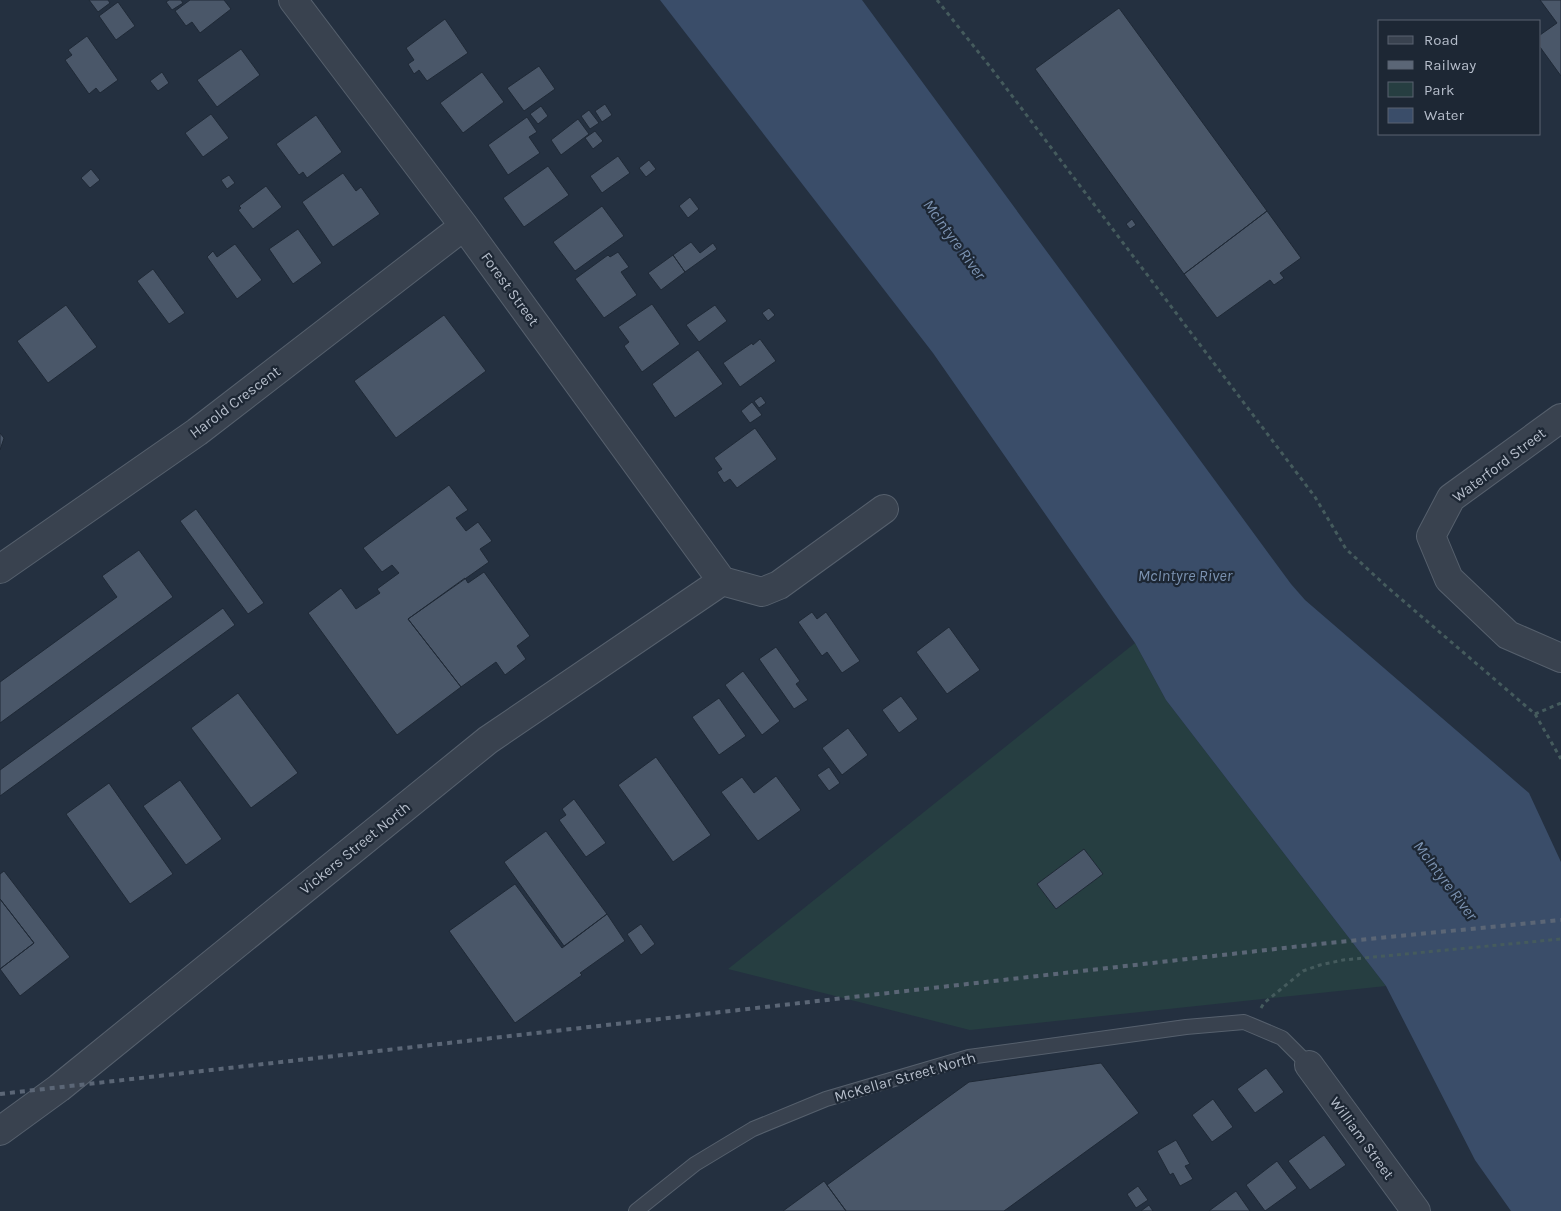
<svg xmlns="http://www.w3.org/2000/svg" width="1561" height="1211" viewBox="0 0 1561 1211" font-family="Karla,sans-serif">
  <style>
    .green { fill: #263e41 }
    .water { fill: #3a4d69 }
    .building { fill: #4a5769; stroke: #1f2936 }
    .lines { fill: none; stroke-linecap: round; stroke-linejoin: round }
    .service-casing { stroke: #56606d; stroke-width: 16 }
    .minor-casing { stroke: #56606d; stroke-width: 30 }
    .path { stroke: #455b5d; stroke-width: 3; stroke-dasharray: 4 4; stroke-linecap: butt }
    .service { stroke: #39424f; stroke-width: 14 }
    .minor { stroke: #39424f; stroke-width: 28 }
    .rail { stroke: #5b6676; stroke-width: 4; stroke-dasharray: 5 5; stroke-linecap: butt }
    .labels { text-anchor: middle; stroke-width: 4.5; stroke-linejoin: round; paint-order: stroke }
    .street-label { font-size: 15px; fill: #b5bdca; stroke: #1d2734 }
    .water-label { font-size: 16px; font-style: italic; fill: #7c93b2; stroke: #1d2734 }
  </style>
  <rect width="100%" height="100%" fill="#243040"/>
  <!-- green -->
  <path class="green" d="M 1135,643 L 1166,700 L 1386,986 L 970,1030 L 728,969 Z"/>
  <!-- water -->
  <path class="water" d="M 660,0 L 862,0 L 1291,584 L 1305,600 L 1529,793 L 1561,862 L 1561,1211 L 1511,1211 L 1475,1160 L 1386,986 L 1166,700 L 1135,643 L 933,353 Z"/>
  <!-- building -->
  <path class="building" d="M 89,0 L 108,0 L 110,3 L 98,12 Z
    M 169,0 L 181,0 L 183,3 L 172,10 L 166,2 Z
    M 190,0 L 224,0 L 231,9 L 200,33 L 192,22 L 186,26 L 175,11 Z
    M 1540,0 L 1561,0 L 1561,76 L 1540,47 L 1540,35 L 1557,23 Z
    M 118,2 L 135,26 L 116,40 L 99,16 Z
    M 1119,8 L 1267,211 L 1184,274 L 1035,69 Z
    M 445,19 L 468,53 L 427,81 L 419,70 L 414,74 L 408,64 L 414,60 L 406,48 Z
    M 87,36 L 118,80 L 100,93 L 96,88 L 89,94 L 65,60 L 72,55 L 68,50 Z
    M 241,49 L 260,75 L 217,107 L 197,80 Z
    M 539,66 L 555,89 L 524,111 L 507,88 Z
    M 162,72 L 169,83 L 158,91 L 150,81 Z
    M 482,72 L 504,102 L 463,133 L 440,103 Z
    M 605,104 L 612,115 L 602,122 L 595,111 Z
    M 541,106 L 548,116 L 538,124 L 530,114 Z
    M 589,110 L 599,123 L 590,129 L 581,116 Z
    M 211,114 L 229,138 L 203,157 L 185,133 Z
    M 316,115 L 342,152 L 307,178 L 303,172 L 299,175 L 276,144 Z
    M 527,117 L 537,132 L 529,137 L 540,153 L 508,175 L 488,145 Z
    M 578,119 L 589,134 L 561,155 L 551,140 Z
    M 595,131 L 603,141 L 593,149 L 585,138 Z
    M 618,156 L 630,173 L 602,193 L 590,176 Z
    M 649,160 L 656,169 L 646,177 L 639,168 Z
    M 548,166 L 569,195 L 524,227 L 503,198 Z
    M 91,169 L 100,180 L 90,188 L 81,178 Z
    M 343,173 L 356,191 L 361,187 L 380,214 L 333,247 L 302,202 Z
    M 229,175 L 235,183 L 227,189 L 221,180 Z
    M 266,186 L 282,207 L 253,229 L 238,210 L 241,208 L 239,206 Z
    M 690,197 L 699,209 L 688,218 L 679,206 Z
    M 602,206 L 624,236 L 575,271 L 553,242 Z
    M 1267,211 L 1301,258 L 1280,273 L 1284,278 L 1274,285 L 1270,280 L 1217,318 L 1184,274 Z
    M 1132,219 L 1136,225 L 1130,229 L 1126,224 Z
    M 298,229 L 322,263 L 293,284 L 269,249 Z
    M 691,242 L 700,253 L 713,243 L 717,249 L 685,272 L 673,255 Z
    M 235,244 L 262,280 L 237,299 L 207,257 L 213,251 L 217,257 Z
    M 618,252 L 629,267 L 621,272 L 637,295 L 604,318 L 575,279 L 608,255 L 610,257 Z
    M 673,255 L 685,272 L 661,290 L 648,273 Z
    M 153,269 L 185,313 L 169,324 L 137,281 Z
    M 652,304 L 680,344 L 642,372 L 624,346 L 629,342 L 618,327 Z
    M 66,305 L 97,347 L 48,383 L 17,341 Z
    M 715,305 L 727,321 L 699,342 L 686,325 Z
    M 769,308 L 775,315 L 768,321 L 762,313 Z
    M 444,315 L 486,371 L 396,438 L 354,381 Z
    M 760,339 L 776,361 L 740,387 L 723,363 L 752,343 L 753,345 Z
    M 698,350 L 723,384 L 675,418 L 652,384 Z
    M 761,396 L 766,403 L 759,408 L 754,401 Z
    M 752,402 L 762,415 L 750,423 L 741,411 Z
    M 755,428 L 777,459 L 737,488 L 730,479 L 724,483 L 717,472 L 722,469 L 714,458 Z
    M 0,433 L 4,438 L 0,450 Z
    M 449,485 L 468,510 L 456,518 L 466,531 L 478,522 L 492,541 L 480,549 L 489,562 L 408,619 L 461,687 L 397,735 L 308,613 L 341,588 L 356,609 L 380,593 L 377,589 L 399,573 L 392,565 L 382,572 L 363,548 Z
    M 196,509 L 264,603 L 248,614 L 180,521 Z
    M 139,550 L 173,597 L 0,723 L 0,682 L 117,597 L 102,576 Z
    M 484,572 L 530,636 L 517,646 L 526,659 L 505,675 L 496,662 L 461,687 L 408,619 L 465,578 L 468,583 Z
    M 223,608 L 235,625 L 0,796 L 0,770 Z
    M 812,612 L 817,619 L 826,612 L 860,661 L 842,673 L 827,652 L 822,656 L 798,622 Z
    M 949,627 L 980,670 L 947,694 L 916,652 Z
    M 776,647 L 800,681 L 796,684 L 808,700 L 794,709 L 759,659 Z
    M 743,671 L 780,721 L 762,735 L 725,685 Z
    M 238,693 L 298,773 L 251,808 L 191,728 Z
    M 901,696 L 918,719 L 899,733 L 882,710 Z
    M 719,698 L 746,736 L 719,755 L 692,717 Z
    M 848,728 L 868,755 L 842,775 L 822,748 Z
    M 656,757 L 711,835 L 673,862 L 618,785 Z
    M 829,767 L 840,783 L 829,791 L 817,775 Z
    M 776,776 L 801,810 L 758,841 L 721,792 L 742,777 L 754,793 Z
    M 180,780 L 222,839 L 186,865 L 143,806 Z
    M 109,783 L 173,874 L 130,904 L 66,814 Z
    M 574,799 L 606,843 L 586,857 L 559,820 L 566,815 L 562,809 Z
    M 546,831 L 607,914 L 564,946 L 504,862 Z
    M 1084,849 L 1103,874 L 1056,909 L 1037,884 Z
    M 4,871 L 70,957 L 20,996 L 0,969 L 34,943 L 0,899 L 0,874 Z
    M 515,884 L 562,948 L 607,914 L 625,941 L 580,973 L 582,975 L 515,1023 L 449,931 Z
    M 0,899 L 34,943 L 0,969 Z
    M 641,924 L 655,944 L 641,955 L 627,934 Z
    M 1101,1063 L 1139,1113 L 1004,1211 L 846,1211 L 827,1185 L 969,1082 Z
    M 1266,1068 L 1284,1092 L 1255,1113 L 1237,1089 Z
    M 1213,1099 L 1233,1127 L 1212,1142 L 1192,1115 Z
    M 1324,1135 L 1346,1165 L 1310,1190 L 1288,1161 Z
    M 1176,1140 L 1190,1164 L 1185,1166 L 1193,1179 L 1180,1186 L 1173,1173 L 1170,1175 L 1157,1151 Z
    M 1277,1161 L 1297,1188 L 1265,1211 L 1246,1185 Z
    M 824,1181 L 846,1211 L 783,1211 Z
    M 1138,1186 L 1148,1200 L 1136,1208 L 1127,1194 Z
    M 1236,1191 L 1250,1211 L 1209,1211 Z
    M 1149,1205 L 1153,1211 L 1141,1211 Z"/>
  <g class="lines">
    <!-- service casing -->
    <g class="service-casing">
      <path id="service" d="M 636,1211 L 695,1164 L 753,1129 L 826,1099 L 969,1057 L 1186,1027 L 1244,1022 L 1282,1038 L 1309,1065"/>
    </g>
    <!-- minor casing -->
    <g class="minor-casing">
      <path id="minor" d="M 293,0 L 464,226 L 722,581
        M 1561,418 L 1451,498 L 1431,536 L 1449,579 L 1508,635 L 1561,658
        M 0,569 L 197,432 L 464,226
        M 722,581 L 762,592 L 779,585 L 884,509
        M 1309,1065 L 1416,1211
        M 0,1131 L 59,1088 L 488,740 L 722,581"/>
    </g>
    <!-- path -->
    <path class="path" d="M 937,0 L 991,68 L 1315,497 L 1346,549 L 1386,586 L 1535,714 L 1561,759
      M 1535,714 L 1561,703
      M 1261,1008 L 1264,1003 L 1303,971 L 1320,965 L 1343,960 L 1561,939"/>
    <!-- service -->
    <use href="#service" class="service"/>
    <!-- minor -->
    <use href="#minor" class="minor"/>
    <!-- rail -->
    <path class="rail" d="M 0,1094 L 1328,943 L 1561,920"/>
  </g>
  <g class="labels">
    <!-- street labels -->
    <g class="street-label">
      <text transform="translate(510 289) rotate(54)" y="5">Forest Street</text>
      <text transform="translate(235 402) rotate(-37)" y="5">Harold Crescent</text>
      <text transform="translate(1499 465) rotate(-37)" y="5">Waterford Street</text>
      <text transform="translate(355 848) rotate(-39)" y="5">Vickers Street North</text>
      <text transform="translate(905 1077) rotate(-16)" y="5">McKellar Street North</text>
      <text transform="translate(1362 1138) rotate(54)" y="5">William Street</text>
    </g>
    <!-- water labels -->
    <g class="water-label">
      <text transform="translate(955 239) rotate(54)" y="6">McIntyre River</text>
      <text x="1185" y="581">McIntyre River</text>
      <text transform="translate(1446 880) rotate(53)" y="6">McIntyre River</text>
    </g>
  </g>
  <!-- legend -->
  <rect x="1378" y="20" width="162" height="115" fill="#1d2734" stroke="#5a6370"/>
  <rect x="1388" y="36" width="25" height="8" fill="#39424f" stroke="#5a6370"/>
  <text x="1424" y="45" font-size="15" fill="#b5bdca">Road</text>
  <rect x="1388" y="61" width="25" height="8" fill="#5b6676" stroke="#5a6370"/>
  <text x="1424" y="70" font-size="15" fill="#b5bdca">Railway</text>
  <rect x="1388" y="82" width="25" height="15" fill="#263e41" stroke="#5a6370"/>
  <text x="1424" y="95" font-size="15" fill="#b5bdca">Park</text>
  <rect x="1388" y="108" width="25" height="15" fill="#3a4d69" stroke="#5a6370"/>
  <text x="1424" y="120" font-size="15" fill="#b5bdca">Water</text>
</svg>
